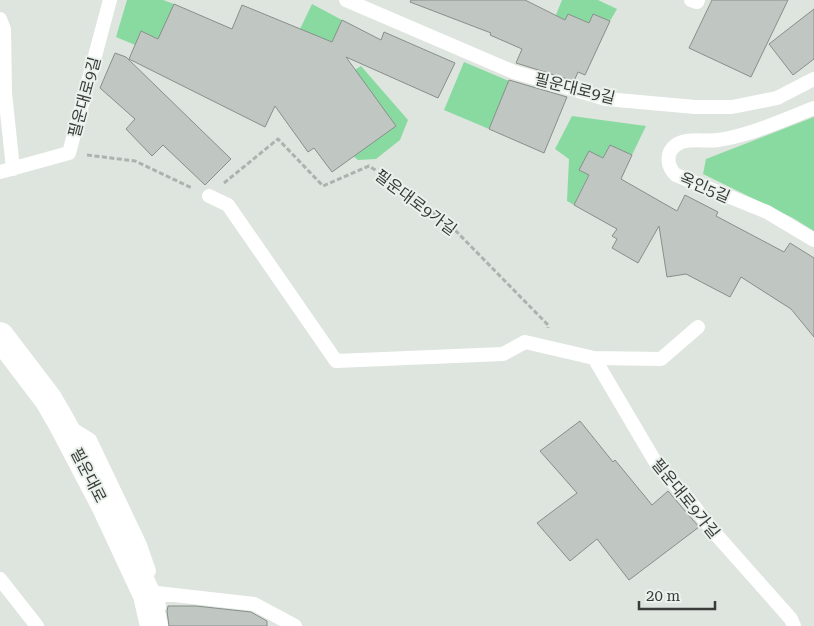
<svg xmlns="http://www.w3.org/2000/svg" width="814" height="626" viewBox="0 0 814 626" font-family="'Roboto Serif','Noto Sans KR',serif">
  <style>
    .green { fill: #89daa0 }
    .building { fill: #c0c7c2; stroke: #888f8a }
    .lines { fill: none; stroke-linecap: round; stroke-linejoin: round }
    .path { stroke: #acb2ad; stroke-width: 3; stroke-dasharray: 5 2.5; stroke-linecap: butt }
    .service { stroke: #fff; stroke-width: 14 }
    .tertiary { stroke: #fff; stroke-width: 28 }
    .labels { text-anchor: middle; stroke-width: 4; stroke-linejoin: round; paint-order: stroke }
    .street-label { font-size: 16px; fill: #383b38; stroke: #ebf2ed }
  </style>
  <rect width="100%" height="100%" fill="#dee5df"/>
  <!-- green -->
  <path class="green" d="M 127,0 L 163,0 L 174,4 L 159,39 L 141,31 L 135,45 L 116,37 Z
    M 562,0 L 598,0 L 617,9 L 610,21 L 593,14 L 589,23 L 568,14 L 551,51 L 540,54 Z
    M 312,4 L 342,20 L 332,42 L 300,29 Z
    M 464,62 L 509,81 L 489,129 L 444,110 Z
    M 361,66 L 408,120 L 400,140 L 376,159 L 358,160 L 353,156 L 395,126 L 318,92 Z
    M 572,116 L 646,126 L 632,155 L 610,145 L 603,158 L 589,152 L 580,169 L 589,174 L 574,205 L 567,201 L 569,159 L 555,149 Z
    M 814,117 L 814,231 L 793,218 L 703,174 L 706,159 Z"/>
  <!-- building -->
  <path class="building" d="M 411,0 L 525,0 L 565,20 L 568,14 L 589,23 L 593,14 L 610,21 L 585,75 L 578,72 L 574,81 L 516,63 L 522,49 L 490,35 L 491,33 L 410,2 Z
    M 712,0 L 788,0 L 751,77 L 689,48 Z
    M 174,4 L 232,29 L 242,5 L 332,42 L 342,20 L 381,40 L 384,32 L 455,63 L 438,98 L 346,57 L 396,126 L 332,172 L 314,148 L 308,152 L 275,106 L 265,127 L 129,59 L 141,31 L 158,39 Z
    M 814,9 L 814,59 L 793,75 L 769,44 Z
    M 115,53 L 126,57 L 231,159 L 205,185 L 163,145 L 152,156 L 126,129 L 135,119 L 100,88 Z
    M 509,80 L 567,97 L 544,153 L 489,129 Z
    M 610,145 L 632,155 L 621,179 L 677,211 L 685,195 L 718,212 L 716,216 L 784,252 L 790,243 L 814,258 L 814,337 L 791,309 L 741,277 L 730,297 L 686,274 L 667,277 L 659,226 L 638,263 L 612,248 L 617,239 L 612,236 L 617,229 L 574,205 L 589,175 L 579,170 L 589,151 L 603,158 Z
    M 580,421 L 613,462 L 615,460 L 652,505 L 668,491 L 699,527 L 629,580 L 597,539 L 570,561 L 537,523 L 577,493 L 540,451 Z
    M 168,606 L 196,606 L 251,612 L 267,621 L 267,626 L 169,626 L 167,611 Z"/>
  <g class="lines">
    <!-- path -->
    <path class="path" d="M 87,155 L 135,161 L 192,188
      M 224,183 L 278,139 L 323,186 L 369,166 L 391,180 L 452,227 L 548,325 L 548,328"/>
    <!-- service -->
    <path class="service" d="M 346,0 L 514,72 L 606,99 L 695,107 L 732,107 L 777,98 L 814,79
      M 691,0 L 697,2 L 698,0
      M 0,19 L 4,29 L 5,93 L 13,169
      M 814,108 C 783,120 751,135 718,140 C 705,142 687,137 676,145 C 665,153 667,167 676,175 L 767,212 L 814,240
      M 0,172 L 69,153 L 110,0
      M 209,196 L 228,205 L 336,361 L 503,354 L 525,342 L 594,358 L 661,359 L 698,327
      M 594,358 L 656,463 L 690,501 L 713,531 L 791,619 L 794,626
      M 69,427 L 90,440 L 140,545 L 149,571
      M 0,579 L 37,626
      M 159,607 L 157,593 L 254,604 L 295,626"/>
    <!-- tertiary -->
    <path class="tertiary" d="M 0,336 L 48,399 L 62,423 L 105,505 L 147,595 L 154,626"/>
  </g>
  <g class="labels">
    <!-- street labels -->
    <g class="street-label">
      <text transform="translate(575 88) rotate(14)" y="6">필운대로9길</text>
      <text transform="translate(84 97) rotate(-75)" y="6">필운대로9길</text>
      <text transform="translate(705 187) rotate(23)" y="6">옥인5길</text>
      <text transform="translate(416 202) rotate(37)" y="6">필운대로9가길</text>
      <text transform="translate(89 475) rotate(63)" y="6">필운대로</text>
      <text transform="translate(686 498) rotate(51)" y="6">필운대로9가길</text>
    </g>
  </g>
  <!-- scale -->
  <path d="M639 601v8h76v-8" fill="none" stroke="#383b38" stroke-width="2.5"/>
  <text x="646" y="601" font-size="15" fill="#383b38" stroke="#ebf2ed" stroke-width="4" paint-order="stroke">20 m</text>
</svg>
